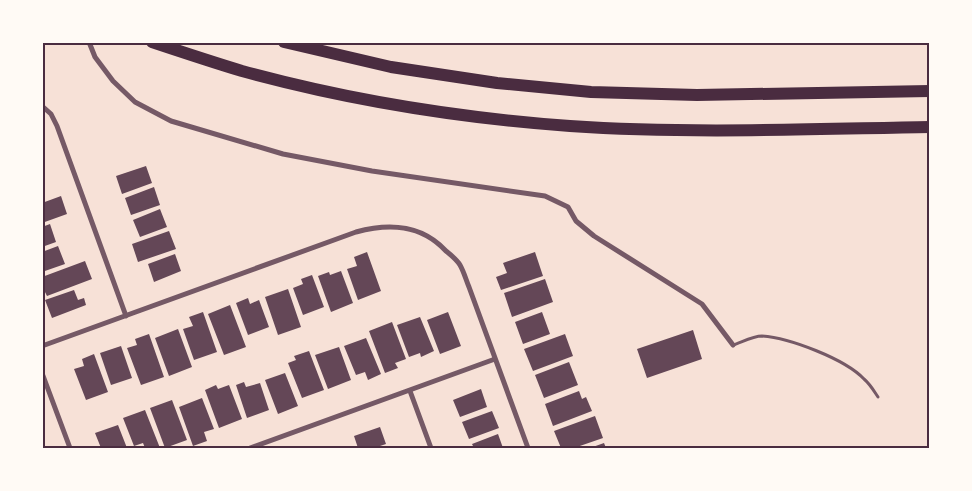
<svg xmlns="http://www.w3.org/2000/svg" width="972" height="491" viewBox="0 0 972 491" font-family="Barlow,sans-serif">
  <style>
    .building { fill: #644757 }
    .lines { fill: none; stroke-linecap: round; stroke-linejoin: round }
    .service { stroke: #755966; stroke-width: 3 }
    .minor { stroke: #755966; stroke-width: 5 }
    .motorway { stroke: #4a2c40; stroke-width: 12 }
    .neatline { fill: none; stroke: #4a2c40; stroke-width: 2 }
  </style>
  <rect width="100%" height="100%" fill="#f7e1d7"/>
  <!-- building -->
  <path class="building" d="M 146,166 L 152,183 L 122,194 L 116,176 Z
    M 154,187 L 160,205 L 131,215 L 125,198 Z
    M 61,196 L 67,214 L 42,223 L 42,203 Z
    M 160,209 L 167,227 L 140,237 L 133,220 Z
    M 50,224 L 56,242 L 42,247 L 42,227 Z
    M 169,231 L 176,249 L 138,262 L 132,244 Z
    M 58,246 L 65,264 L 42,272 L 42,252 Z
    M 367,252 L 381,291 L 358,300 L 347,269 L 357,266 L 354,257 Z
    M 535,252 L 543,276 L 501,290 L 496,277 L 507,273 L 503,263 Z
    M 175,254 L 181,271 L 154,282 L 148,264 Z
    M 85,261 L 92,279 L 47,296 L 42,286 L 42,277 Z
    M 341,271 L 353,303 L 331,312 L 318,276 L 329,272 L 330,275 Z
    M 312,275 L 324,307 L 303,315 L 293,288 L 303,284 L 301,279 Z
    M 545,279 L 553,302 L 512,317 L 504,293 Z
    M 288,289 L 301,327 L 278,335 L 265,297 Z
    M 74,290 L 78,300 L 84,298 L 86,305 L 52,318 L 45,300 Z
    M 248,298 L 250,304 L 259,300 L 269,327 L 248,335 L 236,303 Z
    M 230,305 L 246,347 L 224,355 L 208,314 Z
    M 203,312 L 217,352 L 194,360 L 183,329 L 193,326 L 189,317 Z
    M 448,312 L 461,346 L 440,354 L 427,320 Z
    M 542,312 L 550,334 L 523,344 L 515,322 Z
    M 420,317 L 434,351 L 421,357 L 420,353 L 409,357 L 397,325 Z
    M 392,322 L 406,359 L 395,363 L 398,368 L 385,373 L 369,331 Z
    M 178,329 L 192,367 L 169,376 L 155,338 Z
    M 693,330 L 702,359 L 647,378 L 637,349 Z
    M 149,334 L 164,377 L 141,385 L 127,348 L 137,345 L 135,339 Z
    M 565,334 L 573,356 L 533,371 L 524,349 Z
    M 366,338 L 381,374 L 368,380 L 365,372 L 356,375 L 344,346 Z
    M 121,346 L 132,378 L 111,385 L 100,353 Z
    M 339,347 L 351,380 L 328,389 L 315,355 Z
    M 309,351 L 324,390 L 302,398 L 288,363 L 296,360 L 294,356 Z
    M 94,354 L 108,392 L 86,400 L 74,369 L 84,366 L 82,359 Z
    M 569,362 L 578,385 L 544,398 L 535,375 Z
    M 285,373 L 298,406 L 278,414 L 265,380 Z
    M 244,382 L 246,387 L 260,383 L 269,410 L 247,418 L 236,385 Z
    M 216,385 L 218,389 L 229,385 L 242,419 L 219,428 L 205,390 Z
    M 481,389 L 487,407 L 460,417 L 453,400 Z
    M 579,391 L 582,399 L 586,397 L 592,411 L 553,426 L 545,404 Z
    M 202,398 L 214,429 L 204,432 L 207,441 L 193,446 L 179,407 Z
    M 172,400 L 187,440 L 165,448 L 150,408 Z
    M 145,410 L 160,448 L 145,448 L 143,443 L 134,446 L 123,418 Z
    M 492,411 L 499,428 L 469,439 L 462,422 Z
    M 595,416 L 603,438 L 574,448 L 561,448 L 554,431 Z
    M 118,425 L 127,448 L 101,448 L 95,433 Z
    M 380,427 L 386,444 L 374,448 L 358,448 L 354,436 Z
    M 498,434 L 503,448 L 474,448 L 472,444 Z
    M 604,443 L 606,448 L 590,448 Z"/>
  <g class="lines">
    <!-- service -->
    <path class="service" d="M 733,345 C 742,342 753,336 762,336 C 790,338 845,359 864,379 C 870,384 874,391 878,397"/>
    <!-- minor -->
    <path class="minor" d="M 89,42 L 95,57 L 113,81 L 135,102 L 171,121 L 283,154 L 372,171 L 545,196 L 568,207 L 576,221 L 594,236 L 702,304 L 733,345
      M 42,106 L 51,114 L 57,126 L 126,316
      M 42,346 L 356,232 C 389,223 421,224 446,251 C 451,255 457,260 460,265 C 464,272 466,280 469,287 L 528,448
      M 42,373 L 70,448
      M 410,391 L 431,448
      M 250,448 L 495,359"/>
    <!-- motorway -->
    <path class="motorway" d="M 152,42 C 182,52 212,62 242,71 C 348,100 460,118 570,126 C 689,134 810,129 930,127
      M 284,42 L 391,67 L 497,83 L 591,92 L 697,95 L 930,91"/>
  </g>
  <!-- border -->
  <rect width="972" height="491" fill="none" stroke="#fffaf5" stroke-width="88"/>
  <rect x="44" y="44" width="884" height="403" class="neatline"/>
</svg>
